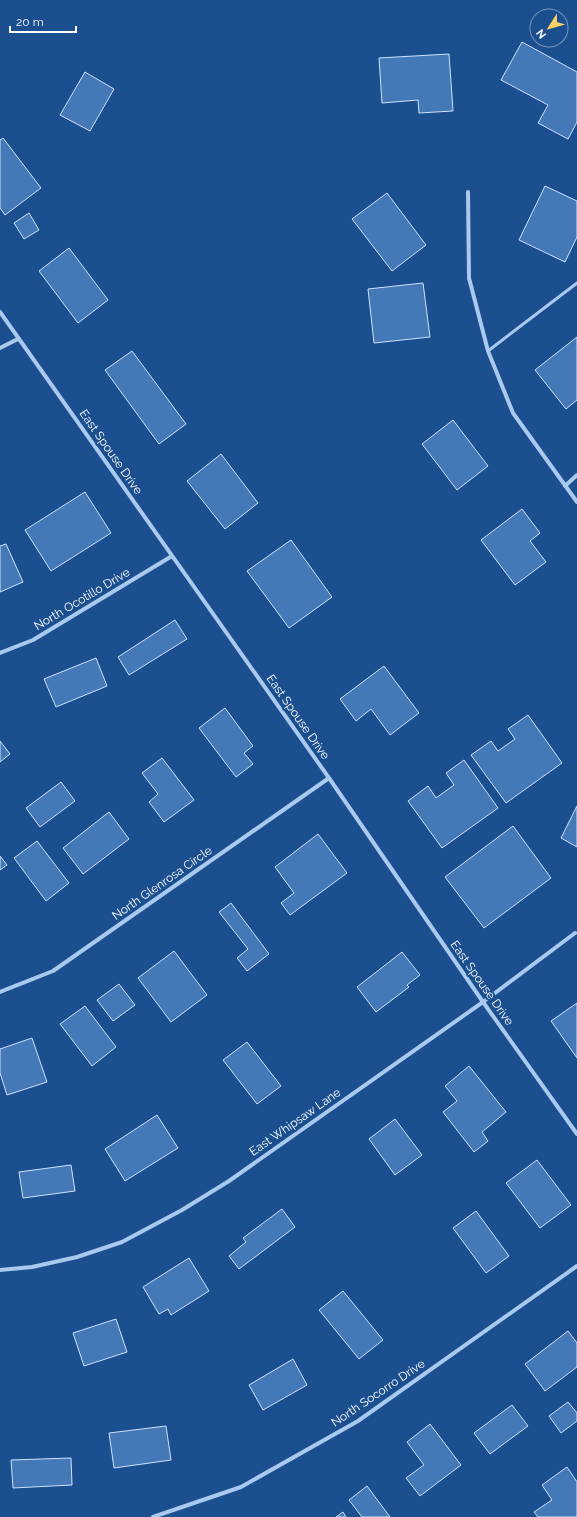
<svg xmlns="http://www.w3.org/2000/svg" width="577" height="1517" viewBox="0 0 577 1517" font-family="Raleway,sans-serif">
  <style>
    .building { fill: #4478b7; stroke: #cfe3fa }
    .lines { fill: none; stroke-linecap: round; stroke-linejoin: round }
    .service { stroke: #a9c9ee; stroke-width: 3 }
    .minor { stroke: #a9c9ee; stroke-width: 4 }
    .labels { text-anchor: middle; stroke-width: 4; stroke-linejoin: round; paint-order: stroke }
    .street-label { font-size: 12px; fill: #fff; stroke: #1b4f8f }
  </style>
  <rect width="100%" height="100%" fill="#1b4f8f"/>
  <!-- building -->
  <path class="building" d="M 522,42 L 577,72 L 577,122 L 568,139 L 538,123 L 548,105 L 501,80 Z
    M 449,54 L 453,111 L 419,113 L 418,100 L 382,103 L 379,58 Z
    M 85,72 L 114,89 L 90,131 L 60,115 Z
    M 3,138 L 41,188 L 5,215 L 0,208 L 0,140 Z
    M 545,186 L 577,201 L 577,237 L 565,262 L 519,240 Z
    M 387,193 L 426,245 L 392,271 L 352,219 Z
    M 29,213 L 39,230 L 24,239 L 14,223 Z
    M 69,248 L 108,300 L 78,323 L 39,271 Z
    M 423,283 L 430,337 L 374,343 L 368,289 Z
    M 577,337 L 577,400 L 566,409 L 535,370 Z
    M 132,351 L 186,424 L 159,444 L 105,370 Z
    M 453,420 L 488,466 L 457,490 L 422,444 Z
    M 221,454 L 258,503 L 225,529 L 187,481 Z
    M 85,492 L 111,533 L 51,571 L 25,530 Z
    M 522,509 L 540,533 L 530,541 L 546,562 L 515,585 L 481,540 Z
    M 291,540 L 332,597 L 289,628 L 247,571 Z
    M 6,544 L 23,582 L 0,592 L 0,546 Z
    M 175,620 L 187,639 L 129,675 L 118,657 Z
    M 96,658 L 107,686 L 56,707 L 44,679 Z
    M 384,666 L 419,713 L 390,735 L 371,709 L 356,721 L 340,699 Z
    M 225,708 L 253,746 L 244,753 L 253,764 L 236,777 L 199,728 Z
    M 528,715 L 562,763 L 506,803 L 471,755 L 491,741 L 498,751 L 515,739 L 508,729 Z
    M 0,741 L 10,754 L 0,762 Z
    M 162,758 L 194,800 L 164,822 L 149,802 L 158,794 L 142,773 Z
    M 464,760 L 498,808 L 442,848 L 408,801 L 428,786 L 436,798 L 454,785 L 446,773 Z
    M 61,782 L 75,801 L 40,827 L 26,808 Z
    M 577,806 L 577,847 L 561,838 Z
    M 109,812 L 129,839 L 83,874 L 63,848 Z
    M 513,826 L 551,878 L 484,928 L 445,877 Z
    M 318,834 L 347,873 L 290,915 L 281,903 L 294,893 L 275,867 Z
    M 37,841 L 69,883 L 46,901 L 14,858 Z
    M 0,856 L 7,865 L 0,870 Z
    M 231,903 L 269,954 L 247,971 L 237,958 L 248,949 L 219,912 Z
    M 174,951 L 207,995 L 171,1022 L 138,978 Z
    M 402,952 L 420,975 L 407,985 L 409,987 L 376,1012 L 357,987 Z
    M 119,984 L 135,1005 L 113,1021 L 97,1000 Z
    M 577,1003 L 577,1058 L 551,1021 Z
    M 85,1006 L 116,1047 L 92,1066 L 60,1024 Z
    M 32,1038 L 47,1082 L 7,1095 L 0,1073 L 0,1049 Z
    M 247,1042 L 281,1086 L 257,1104 L 223,1060 Z
    M 469,1066 L 506,1112 L 482,1132 L 488,1141 L 474,1152 L 443,1112 L 457,1101 L 445,1086 Z
    M 157,1115 L 178,1148 L 125,1181 L 105,1149 Z
    M 395,1119 L 422,1155 L 395,1175 L 369,1139 Z
    M 537,1160 L 571,1205 L 540,1228 L 506,1183 Z
    M 71,1165 L 75,1191 L 23,1198 L 19,1172 Z
    M 282,1209 L 295,1227 L 239,1269 L 229,1256 L 246,1242 L 243,1238 Z
    M 476,1211 L 509,1256 L 486,1273 L 453,1228 Z
    M 189,1258 L 209,1291 L 171,1315 L 168,1309 L 159,1314 L 143,1287 Z
    M 343,1291 L 383,1340 L 359,1359 L 319,1310 Z
    M 116,1319 L 127,1352 L 84,1366 L 73,1333 Z
    M 568,1331 L 577,1343 L 577,1367 L 545,1391 L 525,1364 Z
    M 293,1359 L 307,1385 L 263,1410 L 249,1385 Z
    M 568,1402 L 577,1413 L 577,1421 L 561,1433 L 549,1416 Z
    M 512,1405 L 528,1426 L 490,1454 L 474,1433 Z
    M 430,1424 L 461,1465 L 420,1496 L 406,1478 L 424,1465 L 407,1442 Z
    M 166,1426 L 171,1460 L 114,1468 L 109,1433 Z
    M 71,1458 L 72,1485 L 13,1488 L 11,1460 Z
    M 567,1467 L 577,1482 L 577,1517 L 538,1517 L 534,1512 L 552,1500 L 542,1485 Z
    M 367,1486 L 390,1517 L 362,1517 L 349,1500 Z
    M 343,1512 L 346,1517 L 336,1517 Z"/>
  <g class="lines">
    <!-- service -->
    <path class="service" d="M 488,351 L 577,283"/>
    <!-- minor -->
    <path class="minor" d="M 468,192 L 469,278 L 488,351 L 513,413 L 577,502
      M 0,312 L 329,778 L 483,1002 L 577,1134
      M 0,348 L 18,339
      M 565,486 L 577,475
      M 0,653 L 33,640 L 172,556
      M 0,992 L 53,971 L 329,778
      M 0,1270 L 32,1267 L 77,1257 L 122,1242 L 182,1210 L 229,1181 L 483,1002 L 575,933
      M 153,1517 L 241,1487 L 358,1421 L 577,1266"/>
  </g>
  <g class="labels">
    <!-- street labels -->
    <g class="street-label">
      <text transform="translate(111 452) rotate(55)" y="4">East Spouse Drive</text>
      <text transform="translate(82 599) rotate(-31)" y="4">North Ocotillo Drive</text>
      <text transform="translate(298 717) rotate(55)" y="4">East Spouse Drive</text>
      <text transform="translate(162 883) rotate(-35)" y="4">North Glenrosa Circle</text>
      <text transform="translate(482 983) rotate(55)" y="4">East Spouse Drive</text>
      <text transform="translate(295 1122) rotate(-35)" y="4">East Whipsaw Lane</text>
      <text transform="translate(378 1393) rotate(-34)" y="4">North Socorro Drive</text>
    </g>
  </g>
  <!-- north arrow -->
  <g transform="translate(549 28) rotate(233)"><circle r="19" fill="#1b4f8f" stroke="#7695bc"/>
  <path d="M0-3L7 15L0 10L-7 15Z" fill="#ffd166"/>
  <text y="-6" font-size="11" font-weight="bold" text-anchor="middle" fill="#ffffff">N</text>
  </g>
  <!-- scale -->
  <path d="M10 26v6h66v-6" fill="none" stroke="#ffffff" stroke-width="2"/>
  <text x="16" y="26" font-size="12" fill="#ffffff" stroke="#1b4f8f" stroke-width="3" paint-order="stroke">20 m</text>
</svg>
